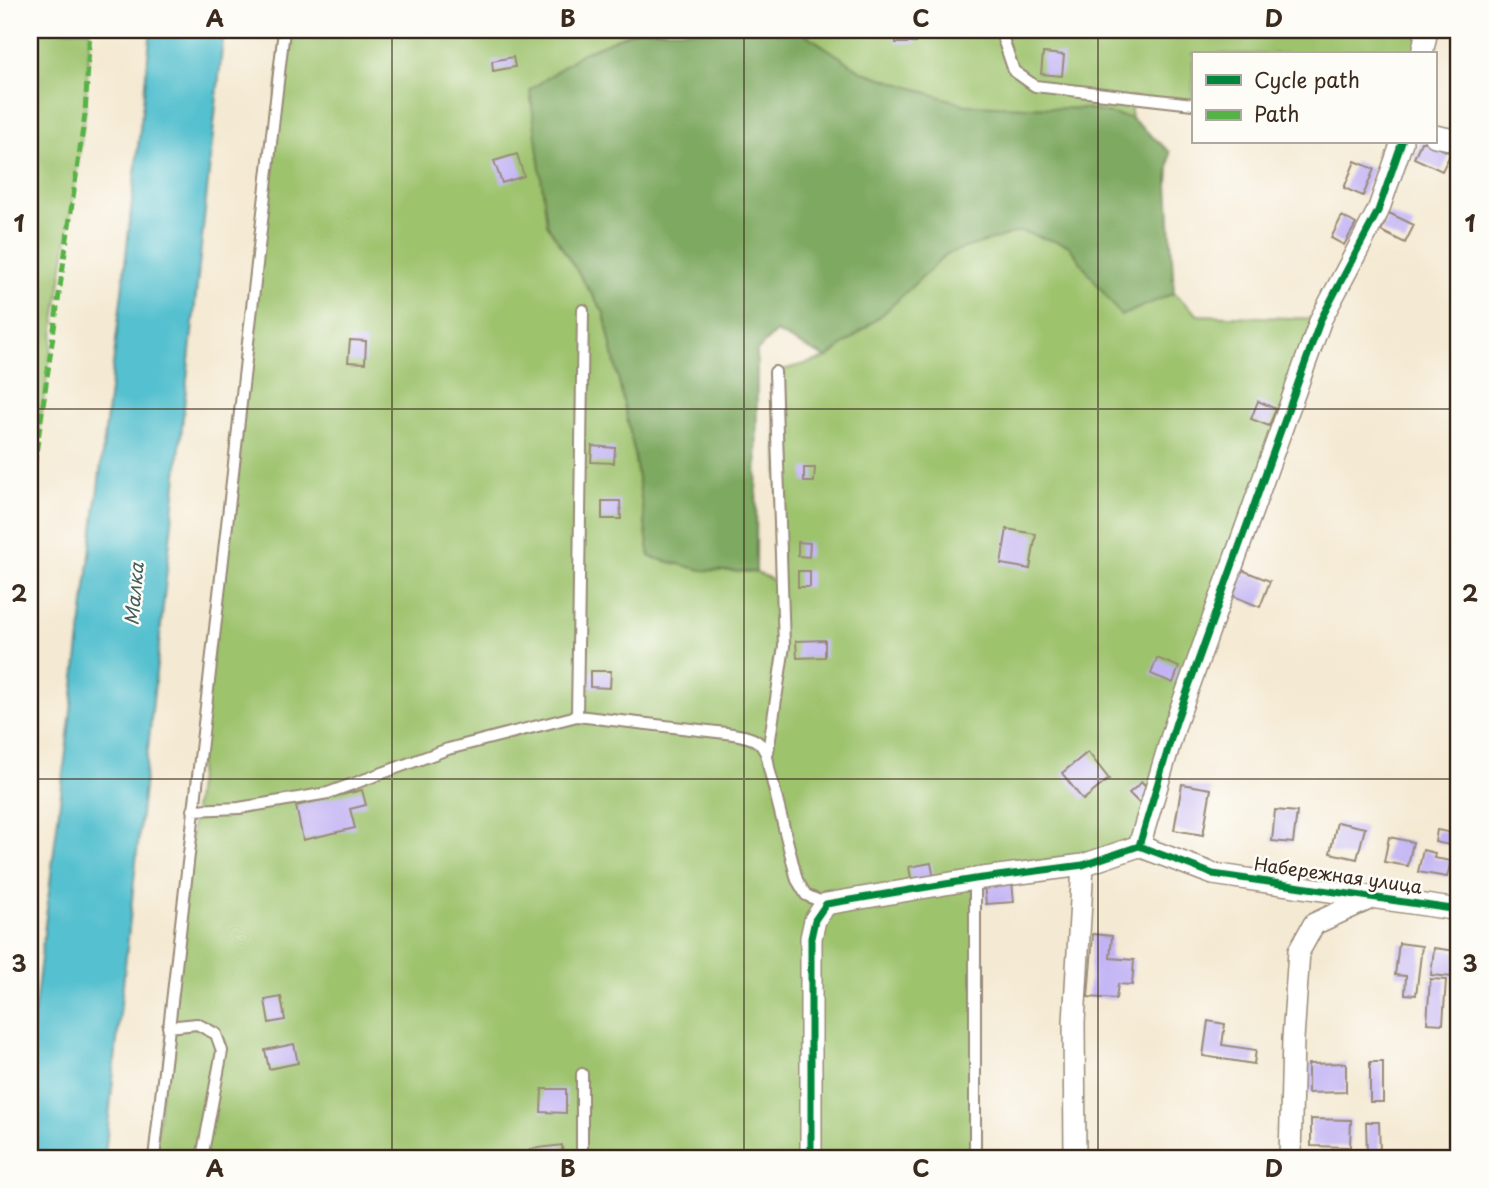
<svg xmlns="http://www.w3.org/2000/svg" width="1489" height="1188" viewBox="0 0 1489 1188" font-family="'Playpen Sans',sans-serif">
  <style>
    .green { fill: #9ec36d; stroke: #6c7646; stroke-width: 2 }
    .forest { fill: #7ea960; stroke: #5c6a3f; stroke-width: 2 }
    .water { fill: #55c0cf; stroke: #487576; stroke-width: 2 }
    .building { fill: #c2b3f4 }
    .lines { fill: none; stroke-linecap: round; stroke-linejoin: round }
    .service-casing { stroke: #988a78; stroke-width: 14 }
    .minor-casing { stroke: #988a78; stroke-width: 24 }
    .service { stroke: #fff; stroke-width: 10 }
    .minor { stroke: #fff; stroke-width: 21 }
    .quiet { stroke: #57b245; stroke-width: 5; stroke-dasharray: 10 5; stroke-linecap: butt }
    .cycleway-casing { stroke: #fdfcf7; stroke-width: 11 }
    .cycleway { stroke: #00873e; stroke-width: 7 }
    .grid { fill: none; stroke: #3b2a1e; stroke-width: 2; stroke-opacity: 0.55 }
    .labels { text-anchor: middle; stroke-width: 5; stroke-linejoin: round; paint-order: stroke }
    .street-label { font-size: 18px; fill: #3b2a1e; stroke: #fdfcf7 }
    .water-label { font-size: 19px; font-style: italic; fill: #445e5c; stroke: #fdfcf7 }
    .neatline { fill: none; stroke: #3b2a1e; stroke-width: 2.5 }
    .grid-label { font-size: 23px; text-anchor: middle; font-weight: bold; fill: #3b2a1e }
  </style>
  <rect width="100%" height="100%" fill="#fdfcf7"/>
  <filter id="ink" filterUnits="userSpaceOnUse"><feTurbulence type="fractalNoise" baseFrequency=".0143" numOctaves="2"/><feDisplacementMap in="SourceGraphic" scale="14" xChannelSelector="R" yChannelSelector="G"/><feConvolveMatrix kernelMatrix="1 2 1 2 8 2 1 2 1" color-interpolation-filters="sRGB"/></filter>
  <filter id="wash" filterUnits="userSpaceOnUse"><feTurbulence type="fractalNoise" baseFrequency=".00686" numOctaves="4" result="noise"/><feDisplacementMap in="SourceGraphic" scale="28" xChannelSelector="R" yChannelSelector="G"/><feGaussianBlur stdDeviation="1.57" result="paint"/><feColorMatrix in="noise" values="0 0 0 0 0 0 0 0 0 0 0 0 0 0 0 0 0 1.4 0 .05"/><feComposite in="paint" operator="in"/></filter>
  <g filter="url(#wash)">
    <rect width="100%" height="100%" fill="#f4e9d2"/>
    <!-- green -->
    <path class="green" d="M 30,30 L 90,30 L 85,114 L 30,495 Z
      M 284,30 L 637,30 L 581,54 L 547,224 L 604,313 L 633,446 L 650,557 L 702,570 L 756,572 L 781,584 L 775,372 L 827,358 L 884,313 L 946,253 L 1020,231 L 1068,245 L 1121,315 L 1174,293 L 1198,315 L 1321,319 L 1139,846 L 975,879 L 975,1158 L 154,1158 Z
      M 799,30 L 1427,30 L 1422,54 L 1193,54 L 1193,104 L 1131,97 L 1131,118 L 1085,109 L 966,105 L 863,72 Z"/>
    <!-- forest -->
    <path class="forest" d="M 637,30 L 799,30 L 863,72 L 966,105 L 1085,109 L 1131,118 L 1170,152 L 1168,184 L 1174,293 L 1121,316 L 1068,245 L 1020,231 L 946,254 L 884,313 L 827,358 L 776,332 L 757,351 L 756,572 L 702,570 L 650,557 L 633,446 L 604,313 L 547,224 L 530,90 L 581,54 Z"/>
    <!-- water -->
    <path class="water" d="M 151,30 L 224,30 L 105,1155 L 105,1158 L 30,1158 L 30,1048 L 123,283 Z"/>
    <g id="blocks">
      <!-- building -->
      <path class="building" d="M 896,30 L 916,30 L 916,43 L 896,43 Z
        M 1043,53 L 1064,55 L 1062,76 L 1041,74 Z
        M 513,57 L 515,67 L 493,71 L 492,61 Z
        M 1421,142 L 1426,142 L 1451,153 L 1442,171 L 1414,158 Z
        M 517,154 L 524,176 L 502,183 L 494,161 Z
        M 1355,161 L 1374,169 L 1363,196 L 1344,188 Z
        M 1389,213 L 1414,225 L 1405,243 L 1381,231 Z
        M 1342,216 L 1356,224 L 1344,245 L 1331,238 Z
        M 350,340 L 366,341 L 365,363 L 348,362 Z
        M 1258,401 L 1276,409 L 1269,426 L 1251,419 Z
        M 592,446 L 615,448 L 614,463 L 591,462 Z
        M 804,468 L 815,468 L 814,482 L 804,482 Z
        M 602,501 L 620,501 L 621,519 L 602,519 Z
        M 1007,529 L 1036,534 L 1030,569 L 1001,564 Z
        M 798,542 L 810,543 L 809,557 L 798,556 Z
        M 1242,570 L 1270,581 L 1260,607 L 1233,596 Z
        M 798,571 L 810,571 L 810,587 L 798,587 Z
        M 825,640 L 825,657 L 797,658 L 796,641 Z
        M 1157,658 L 1179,667 L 1173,683 L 1151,674 Z
        M 590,671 L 611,671 L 610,688 L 590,687 Z
        M 1088,752 L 1109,779 L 1083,800 L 1062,773 Z
        M 1142,782 L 1151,792 L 1139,803 L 1129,793 Z
        M 1182,784 L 1211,789 L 1203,835 L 1174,830 Z
        M 362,790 L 366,805 L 350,809 L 355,828 L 303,840 L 296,806 Z
        M 1275,810 L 1297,812 L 1293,843 L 1272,841 Z
        M 1337,822 L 1365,828 L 1357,859 L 1330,853 Z
        M 1437,830 L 1459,834 L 1459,847 L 1435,842 Z
        M 1389,837 L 1413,842 L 1408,866 L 1384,862 Z
        M 1423,850 L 1435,853 L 1434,858 L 1451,861 L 1447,877 L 1418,872 Z
        M 931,863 L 934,879 L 912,884 L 909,867 Z
        M 1012,882 L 1014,902 L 986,904 L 984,885 Z
        M 1093,934 L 1112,936 L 1110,958 L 1134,960 L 1132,985 L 1118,984 L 1116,999 L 1088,997 Z
        M 1399,943 L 1422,946 L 1416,995 L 1405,994 L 1406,976 L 1395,975 Z
        M 1434,948 L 1456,951 L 1453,977 L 1431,975 Z
        M 1430,979 L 1446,980 L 1443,1024 L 1427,1023 Z
        M 281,997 L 285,1020 L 269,1023 L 265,1000 Z
        M 1208,1021 L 1225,1024 L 1222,1045 L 1256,1050 L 1254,1064 L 1203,1056 Z
        M 294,1044 L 298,1063 L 269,1069 L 265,1050 Z
        M 1370,1062 L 1383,1062 L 1383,1102 L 1370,1102 Z
        M 1346,1063 L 1346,1092 L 1308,1093 L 1308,1064 Z
        M 542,1089 L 566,1089 L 566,1113 L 541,1112 Z
        M 1311,1119 L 1351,1120 L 1350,1147 L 1311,1146 Z
        M 1366,1122 L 1379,1122 L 1380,1154 L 1367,1154 Z
        M 562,1145 L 563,1158 L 531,1158 L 530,1149 Z"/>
    </g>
  </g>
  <g filter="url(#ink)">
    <use href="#blocks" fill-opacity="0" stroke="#988a78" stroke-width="2"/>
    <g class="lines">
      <!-- service casing -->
      <g class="service-casing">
        <path id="service" d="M 1000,30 L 1014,71 L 1035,86 L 1193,104
          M 577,716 L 583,310
          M 768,752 L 784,646 L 775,372
          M 193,810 L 239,808 L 328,793 L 448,749 L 577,716 L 726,733 C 752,737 766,738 769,768 L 797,880 L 806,895 L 826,904
          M 975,879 L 975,1158
          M 168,1027 L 197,1024 L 216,1034 L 222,1051 L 202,1158
          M 154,1158 L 284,30
          M 582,1158 L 582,1074"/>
      </g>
      <!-- minor casing -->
      <g class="minor-casing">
        <path id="minor" d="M 1422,54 L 1427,30
          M 1435,136 L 1459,141
          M 1402,142 L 1378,211 L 1321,319 L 1176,722 L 1139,846 L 1213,874 L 1459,910
          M 811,1158 L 811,938 L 815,920 L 826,904 L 975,879 L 1083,865 L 1139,846
          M 1075,1158 L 1074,1022 L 1083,865
          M 1290,1158 L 1293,1039 L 1299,951 L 1314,924 L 1373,897"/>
      </g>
      <!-- service -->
      <use href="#service" class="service"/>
      <!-- minor -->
      <use href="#minor" class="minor"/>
      <!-- quiet -->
      <path class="quiet" d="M 30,495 L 85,114 L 90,30"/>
      <!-- cycleway casing -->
      <g class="cycleway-casing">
        <path id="cycleway" d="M 1402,142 L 1378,211 L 1321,319 L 1176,722 L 1139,846 L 1213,874 L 1459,910
          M 811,1158 L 811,938 L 815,920 L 826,904 L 975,879 L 1083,865 L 1139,846"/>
      </g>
      <!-- cycleway -->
      <use href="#cycleway" class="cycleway"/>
    </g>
  </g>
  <!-- grid -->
  <path class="grid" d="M 392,30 L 392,1158M 744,30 L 744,1158M 1098,30 L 1098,1158M 30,409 L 1459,409M 30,779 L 1459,779"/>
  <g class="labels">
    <!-- street labels -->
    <g class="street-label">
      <text transform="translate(1338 876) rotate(8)" y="6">Набережная улица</text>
    </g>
    <!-- water labels -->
    <g class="water-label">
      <text transform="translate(134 594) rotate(-85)" y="7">Малка</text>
    </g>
  </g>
  <!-- margin -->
  <rect width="1489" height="1188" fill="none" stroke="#fdfcf7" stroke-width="77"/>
  <!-- legend -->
  <rect x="1192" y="52" width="245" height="91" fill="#fdfcf7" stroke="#afa8a0" stroke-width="2"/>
  <rect x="1206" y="75" width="35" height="10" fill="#00873e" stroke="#afa8a0" stroke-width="2"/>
  <text x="1254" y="88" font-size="21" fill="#3b2a1e">Cycle path</text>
  <rect x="1206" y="110" width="35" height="10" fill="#57b245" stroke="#afa8a0" stroke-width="2"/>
  <text x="1254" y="122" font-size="21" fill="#3b2a1e">Path</text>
  <rect x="38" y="38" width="1412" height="1112" class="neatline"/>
  <g class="grid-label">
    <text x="215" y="27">A</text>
    <text x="568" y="27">B</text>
    <text x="921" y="27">C</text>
    <text x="1274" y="27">D</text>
    <text x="19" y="232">1</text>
    <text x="1470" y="232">1</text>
    <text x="19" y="602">2</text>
    <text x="1470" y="602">2</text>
    <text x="19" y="972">3</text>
    <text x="1470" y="972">3</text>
    <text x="215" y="1177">A</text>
    <text x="568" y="1177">B</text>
    <text x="921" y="1177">C</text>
    <text x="1274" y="1177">D</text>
  </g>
</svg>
